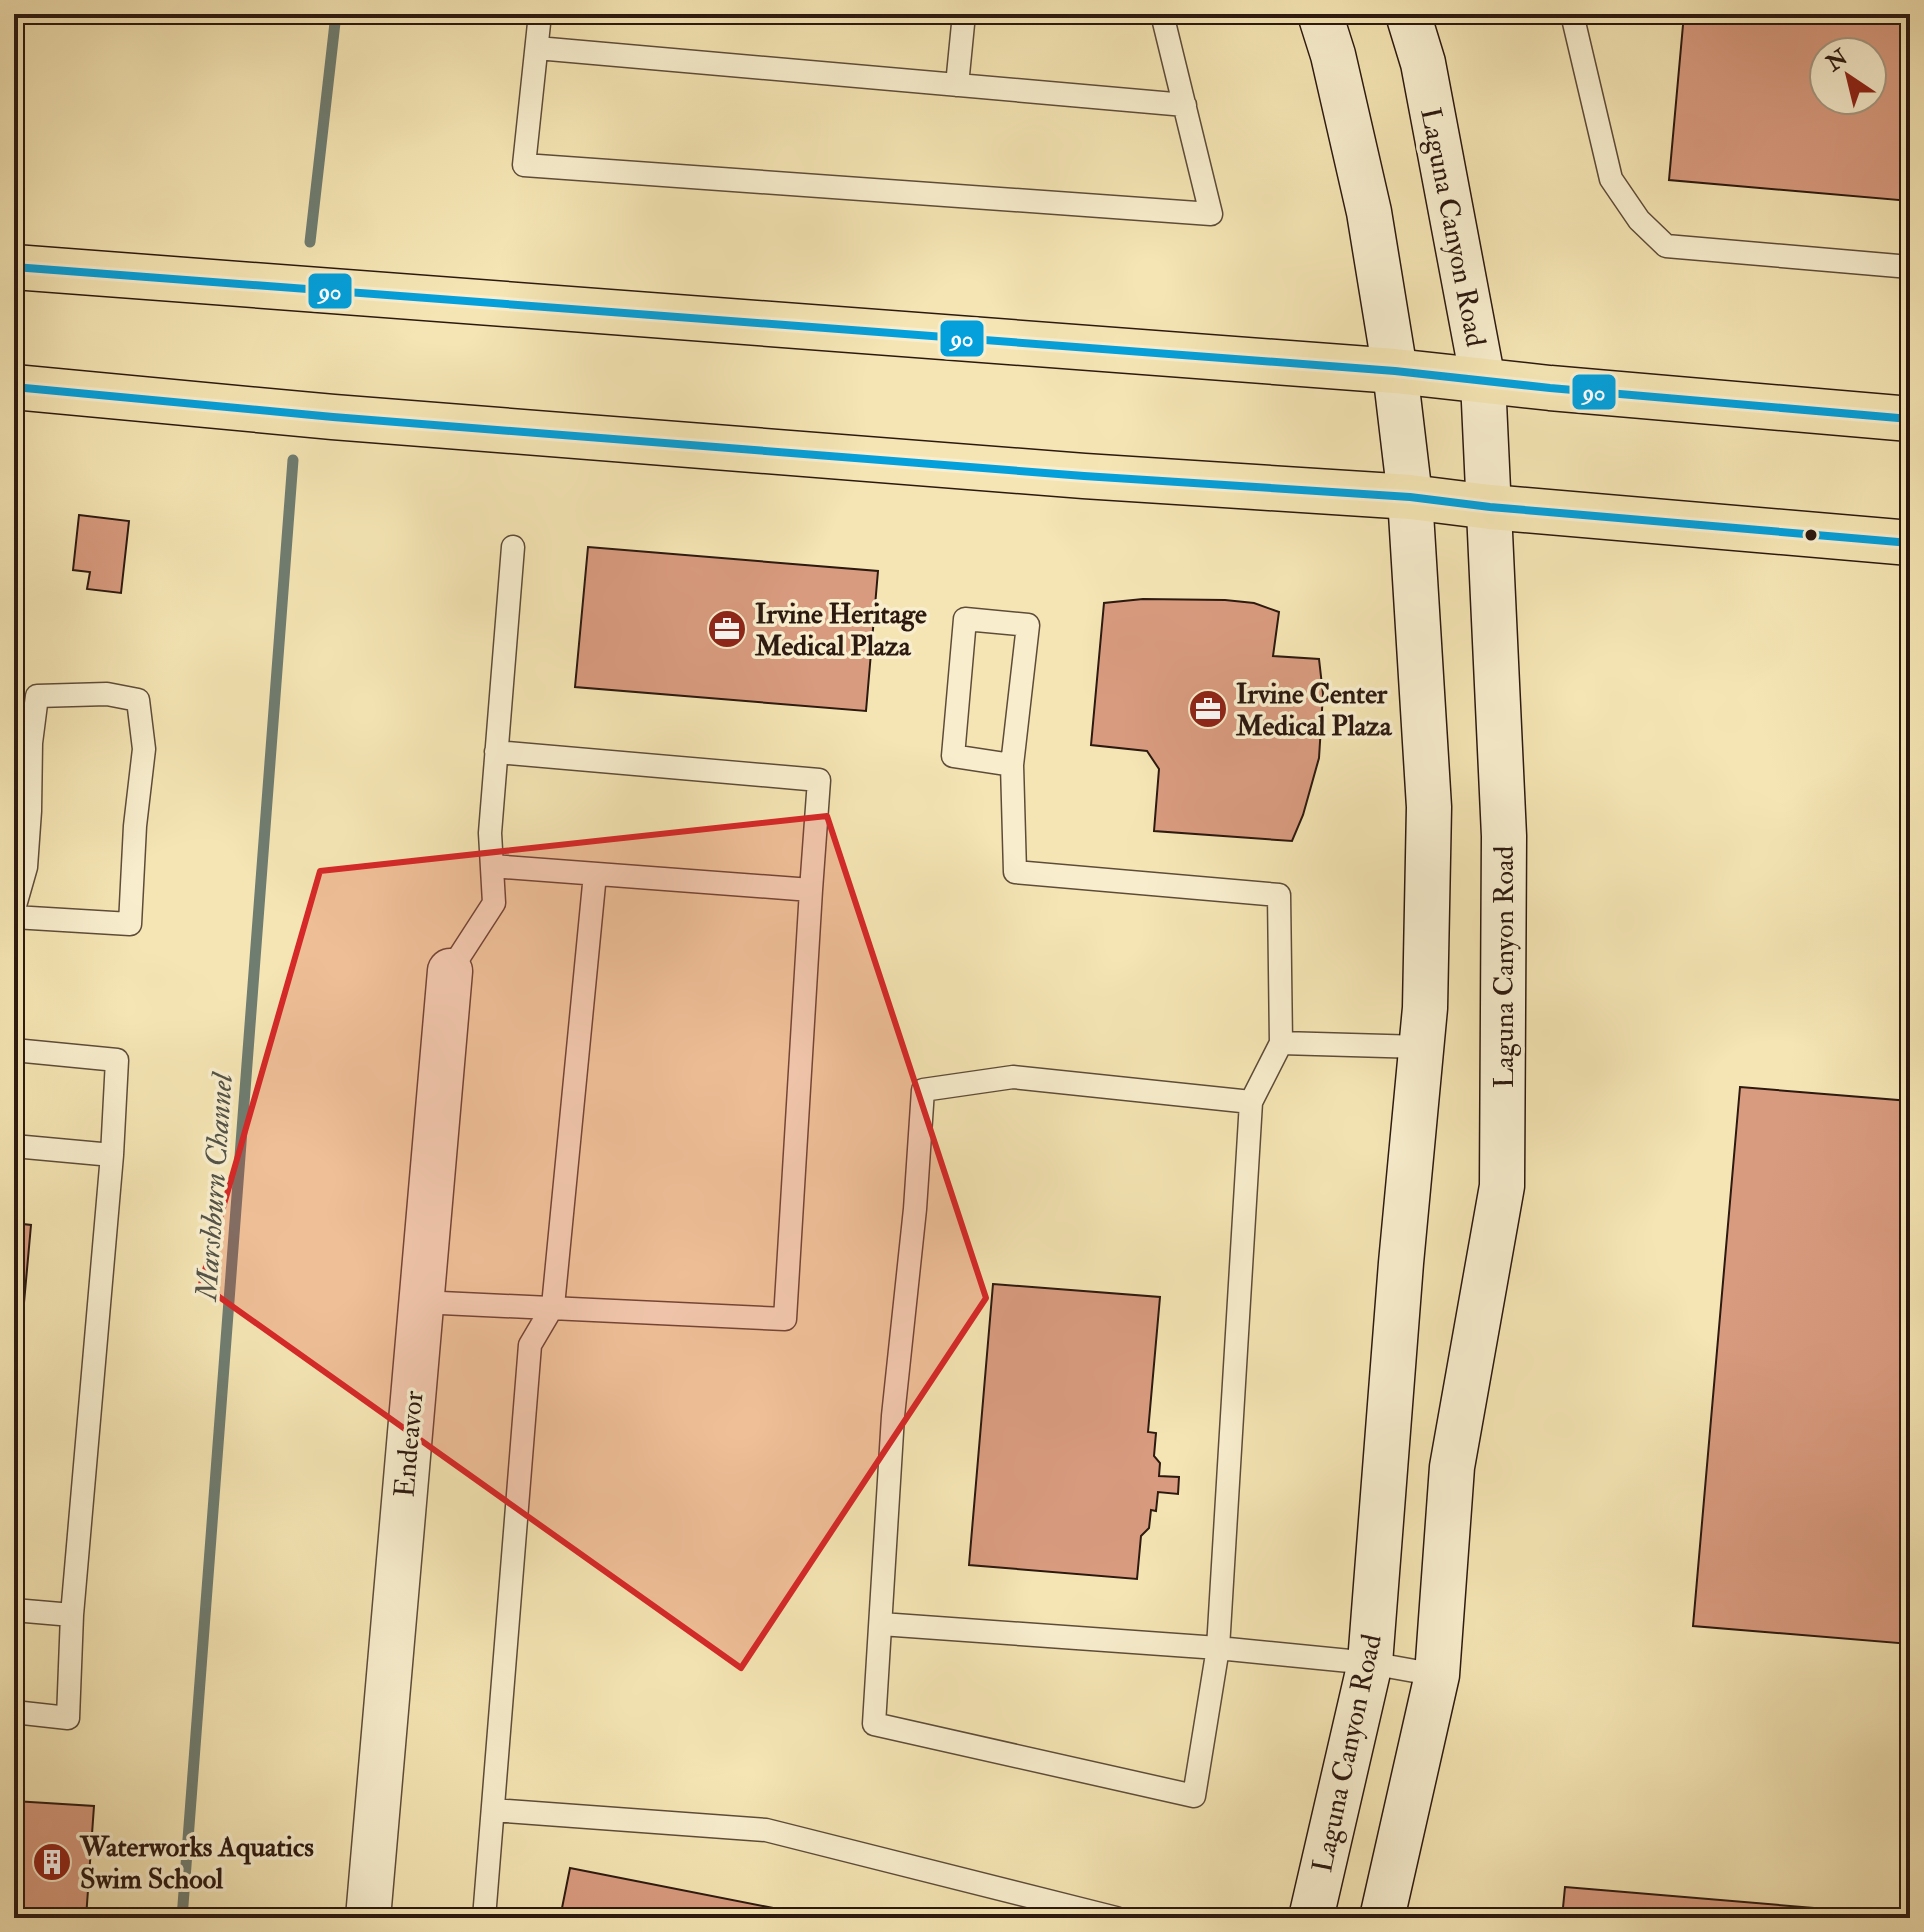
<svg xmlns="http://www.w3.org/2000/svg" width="1924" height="1932" viewBox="0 0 1924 1932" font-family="'IM FELL Double Pica',serif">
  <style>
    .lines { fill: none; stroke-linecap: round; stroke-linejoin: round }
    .stream { stroke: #6f7d71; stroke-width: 11 }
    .building { fill: #d99b7f; stroke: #2c1910; stroke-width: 2; fill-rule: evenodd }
    .service-casing { stroke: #5e4c39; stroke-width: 25 }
    .minor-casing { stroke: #5e4c39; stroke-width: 47 }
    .secondary-casing { stroke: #2c1910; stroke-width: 47 }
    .primary-casing { stroke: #2c1910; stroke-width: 47 }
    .service { stroke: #f8eece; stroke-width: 22 }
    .minor { stroke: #f8eece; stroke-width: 44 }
    .secondary { stroke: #f8eece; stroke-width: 44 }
    .primary { stroke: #f5e5b4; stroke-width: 44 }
    .bus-1-casing { stroke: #f8eece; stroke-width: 14 }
    .bus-1 { stroke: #04a0db; stroke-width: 8 }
    .marked { fill: #d62828; fill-opacity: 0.2; stroke: #d62828; stroke-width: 6; stroke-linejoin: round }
    .bus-dot { fill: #2c1910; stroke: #f8eece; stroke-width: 3 }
    .labels { text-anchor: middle; stroke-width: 7; stroke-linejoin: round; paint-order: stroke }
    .street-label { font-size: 28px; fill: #2c1910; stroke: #f8eece }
    .poi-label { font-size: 28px; font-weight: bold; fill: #2c1910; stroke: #f8eece; text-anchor: start }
    .water-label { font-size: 30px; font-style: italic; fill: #535348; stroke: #f8eece }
    .line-badge { stroke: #f8eece; stroke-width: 3 }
    .badge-label { font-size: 22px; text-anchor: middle; font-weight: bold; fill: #fff }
  </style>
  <rect width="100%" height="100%" fill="#f5e5b4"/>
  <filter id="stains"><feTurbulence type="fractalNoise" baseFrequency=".0025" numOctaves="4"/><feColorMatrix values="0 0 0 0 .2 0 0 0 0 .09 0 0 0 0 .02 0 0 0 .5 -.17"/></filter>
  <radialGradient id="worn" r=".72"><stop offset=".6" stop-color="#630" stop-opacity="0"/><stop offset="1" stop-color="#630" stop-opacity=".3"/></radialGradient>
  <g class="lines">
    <!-- stream -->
    <path class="stream" d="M 310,242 L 336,14
      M 182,1918 L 293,460"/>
  </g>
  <!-- building -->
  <path class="building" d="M 1684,14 L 1910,14 L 1910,201 L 1669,180 ZM 1824,52 L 1872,52 L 1872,100 L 1824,100 Z
    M 79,515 L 129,521 L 121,593 L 87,589 L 90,572 L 73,570 Z
    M 588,547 L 878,571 L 866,711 L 575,687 Z
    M 1143,599 L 1225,600 L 1254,603 L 1279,612 L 1273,656 L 1319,659 L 1323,694 L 1319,758 L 1303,815 L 1292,841 L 1154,831 L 1159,769 L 1147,751 L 1091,745 L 1104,603 Z
    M 1740,1087 L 1910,1101 L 1910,1644 L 1693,1626 Z
    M 14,1223 L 31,1225 L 14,1414 Z
    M 993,1284 L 1160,1297 L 1148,1432 L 1156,1433 L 1154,1456 L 1160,1463 L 1159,1476 L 1179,1477 L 1178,1494 L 1158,1492 L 1156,1511 L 1151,1510 L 1149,1528 L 1141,1536 L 1137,1579 L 969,1565 Z
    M 14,1801 L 94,1806 L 86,1918 L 14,1918 Z
    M 570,1868 L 824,1918 L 560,1918 Z
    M 1565,1887 L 1910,1916 L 1910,1918 L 1562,1918 Z"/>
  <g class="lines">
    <!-- service casing -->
    <g class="service-casing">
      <path id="service" d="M 540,14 L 524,165 L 1211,214 L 1162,14
        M 1572,14 L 1611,179 L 1639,220 L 1666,246 L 1910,267
        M 537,48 L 1185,105
        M 957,85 L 964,14
        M 496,752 L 819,780 L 811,890
        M 1012,765 L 953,756 L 965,619 L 1028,625 L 1012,765 L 1015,872 L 1279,895 L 1281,1043
        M 14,909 L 26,867 L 30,811 L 31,743 L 37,696 L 107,694 L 138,700 L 144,749 L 135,826 L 130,924 L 14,917
        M 450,971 L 494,903 L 490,833 L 513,547
        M 1421,1047 L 1281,1043 L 1251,1102 L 1013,1077 L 923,1090 L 915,1209 L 893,1416 L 874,1724 L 1194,1796 L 1218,1648 L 1370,1663 L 1437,1675
        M 14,1050 L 117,1060 L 112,1155 L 14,1146
        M 420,1302 L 785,1319 L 811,890 L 492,866
        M 14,1610 L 72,1615
        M 881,1624 L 1218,1648 L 1251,1102
        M 14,1712 L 68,1718 L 72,1615 L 112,1155
        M 493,1810 L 766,1830 L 1116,1918
        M 484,1918 L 530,1345 L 553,1306 L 595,874"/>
    </g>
    <!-- minor casing -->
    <g class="minor-casing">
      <path id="minor" d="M 368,1918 L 450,971"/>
    </g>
    <!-- secondary casing -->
    <g class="secondary-casing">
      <path id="secondary" d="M 1311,1918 L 1370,1663 L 1401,1263 L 1425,1008 L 1429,807 L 1410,497 L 1395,371 L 1369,212 L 1333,55 L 1320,14
        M 1382,1918 L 1437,1675 L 1452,1467 L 1502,1186 L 1504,836 L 1483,381 L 1423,63 L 1408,14"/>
    </g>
    <!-- primary casing -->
    <g class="primary-casing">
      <path id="primary" d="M 14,267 L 1395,371 L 1550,388 L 1910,419
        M 14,387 L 333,417 L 1084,476 L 1410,497 L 1490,507 L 1910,543"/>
    </g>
    <!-- service -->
    <use href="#service" class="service"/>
    <!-- minor -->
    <use href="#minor" class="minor"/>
    <!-- secondary -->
    <use href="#secondary" class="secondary"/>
    <!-- primary -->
    <use href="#primary" class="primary"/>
    <!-- bus-1 casing -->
    <g class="bus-1-casing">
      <path id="bus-1" d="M 14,267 L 1395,371 L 1550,388 L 1910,419
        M 14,387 L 333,417 L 1084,476 L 1410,497 L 1490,507 L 1910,543"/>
    </g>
    <!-- bus-1 -->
    <use href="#bus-1" class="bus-1"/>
  </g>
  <!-- marked area -->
  <path class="marked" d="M 827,816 L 986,1298 L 741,1668 L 201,1284 L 320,871 Z"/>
  <!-- icons -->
  <defs>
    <g id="office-disc" transform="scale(2)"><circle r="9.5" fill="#8f2418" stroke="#f8eece"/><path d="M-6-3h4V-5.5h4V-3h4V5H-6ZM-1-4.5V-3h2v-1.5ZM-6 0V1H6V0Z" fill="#fff"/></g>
    <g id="building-disc" transform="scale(2)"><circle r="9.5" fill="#8f2418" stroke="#f8eece"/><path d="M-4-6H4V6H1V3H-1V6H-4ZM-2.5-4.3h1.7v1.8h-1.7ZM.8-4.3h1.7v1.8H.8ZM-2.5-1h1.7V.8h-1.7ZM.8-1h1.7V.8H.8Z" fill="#fff"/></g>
  </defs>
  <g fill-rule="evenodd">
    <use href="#office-disc" x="727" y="629"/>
    <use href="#office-disc" x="1208" y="709"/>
    <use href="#building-disc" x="52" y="1862"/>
  </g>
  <!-- markers -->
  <circle class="bus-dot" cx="1811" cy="535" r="7"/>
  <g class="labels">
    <!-- street labels -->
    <g class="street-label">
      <text transform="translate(1454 227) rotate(79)" y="10">Laguna Canyon Road</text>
      <text transform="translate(1503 967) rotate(-90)" y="10">Laguna Canyon Road</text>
      <text transform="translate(408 1444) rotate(-85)" y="10">Endeavor</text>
      <text transform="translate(1346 1753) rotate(-78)" y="10">Laguna Canyon Road</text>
    </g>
    <!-- poi labels -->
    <g class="poi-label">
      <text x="755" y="623">Irvine Heritage<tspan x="755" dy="32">Medical Plaza</tspan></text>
      <text x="1236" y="703">Irvine Center<tspan x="1236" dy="32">Medical Plaza</tspan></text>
      <text x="80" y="1856">Waterworks Aquatics<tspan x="80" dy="32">Swim School</tspan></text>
    </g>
    <!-- water labels -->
    <g class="water-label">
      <text transform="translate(214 1187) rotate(-86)" y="10">Marshburn Channel</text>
    </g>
  </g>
  <g class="line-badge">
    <rect x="307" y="272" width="46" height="38" rx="8" fill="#04a0db"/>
    <rect x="939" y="319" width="46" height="39" rx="8" fill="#04a0db"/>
    <rect x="1571" y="373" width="46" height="38" rx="8" fill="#04a0db"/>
  </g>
  <g class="badge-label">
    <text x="330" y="299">90</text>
    <text x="962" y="346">90</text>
    <text x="1594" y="400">90</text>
  </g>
  <!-- margin -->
  <rect width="1924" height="1932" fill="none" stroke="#f5e5b4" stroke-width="48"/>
  <rect x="16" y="16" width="1892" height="1900" fill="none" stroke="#2c1910" stroke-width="4"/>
  <rect x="24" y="24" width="1876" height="1884" fill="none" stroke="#2c1910" stroke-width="2"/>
  <!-- north arrow -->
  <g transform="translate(1848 76) rotate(325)"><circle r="38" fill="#f8eece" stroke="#a69982" stroke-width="2"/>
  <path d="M0-6L14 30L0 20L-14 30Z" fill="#8f2418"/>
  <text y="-12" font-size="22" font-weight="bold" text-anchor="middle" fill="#2c1910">N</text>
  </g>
  <rect width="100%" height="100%" filter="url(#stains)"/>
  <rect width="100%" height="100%" fill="url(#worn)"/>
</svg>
